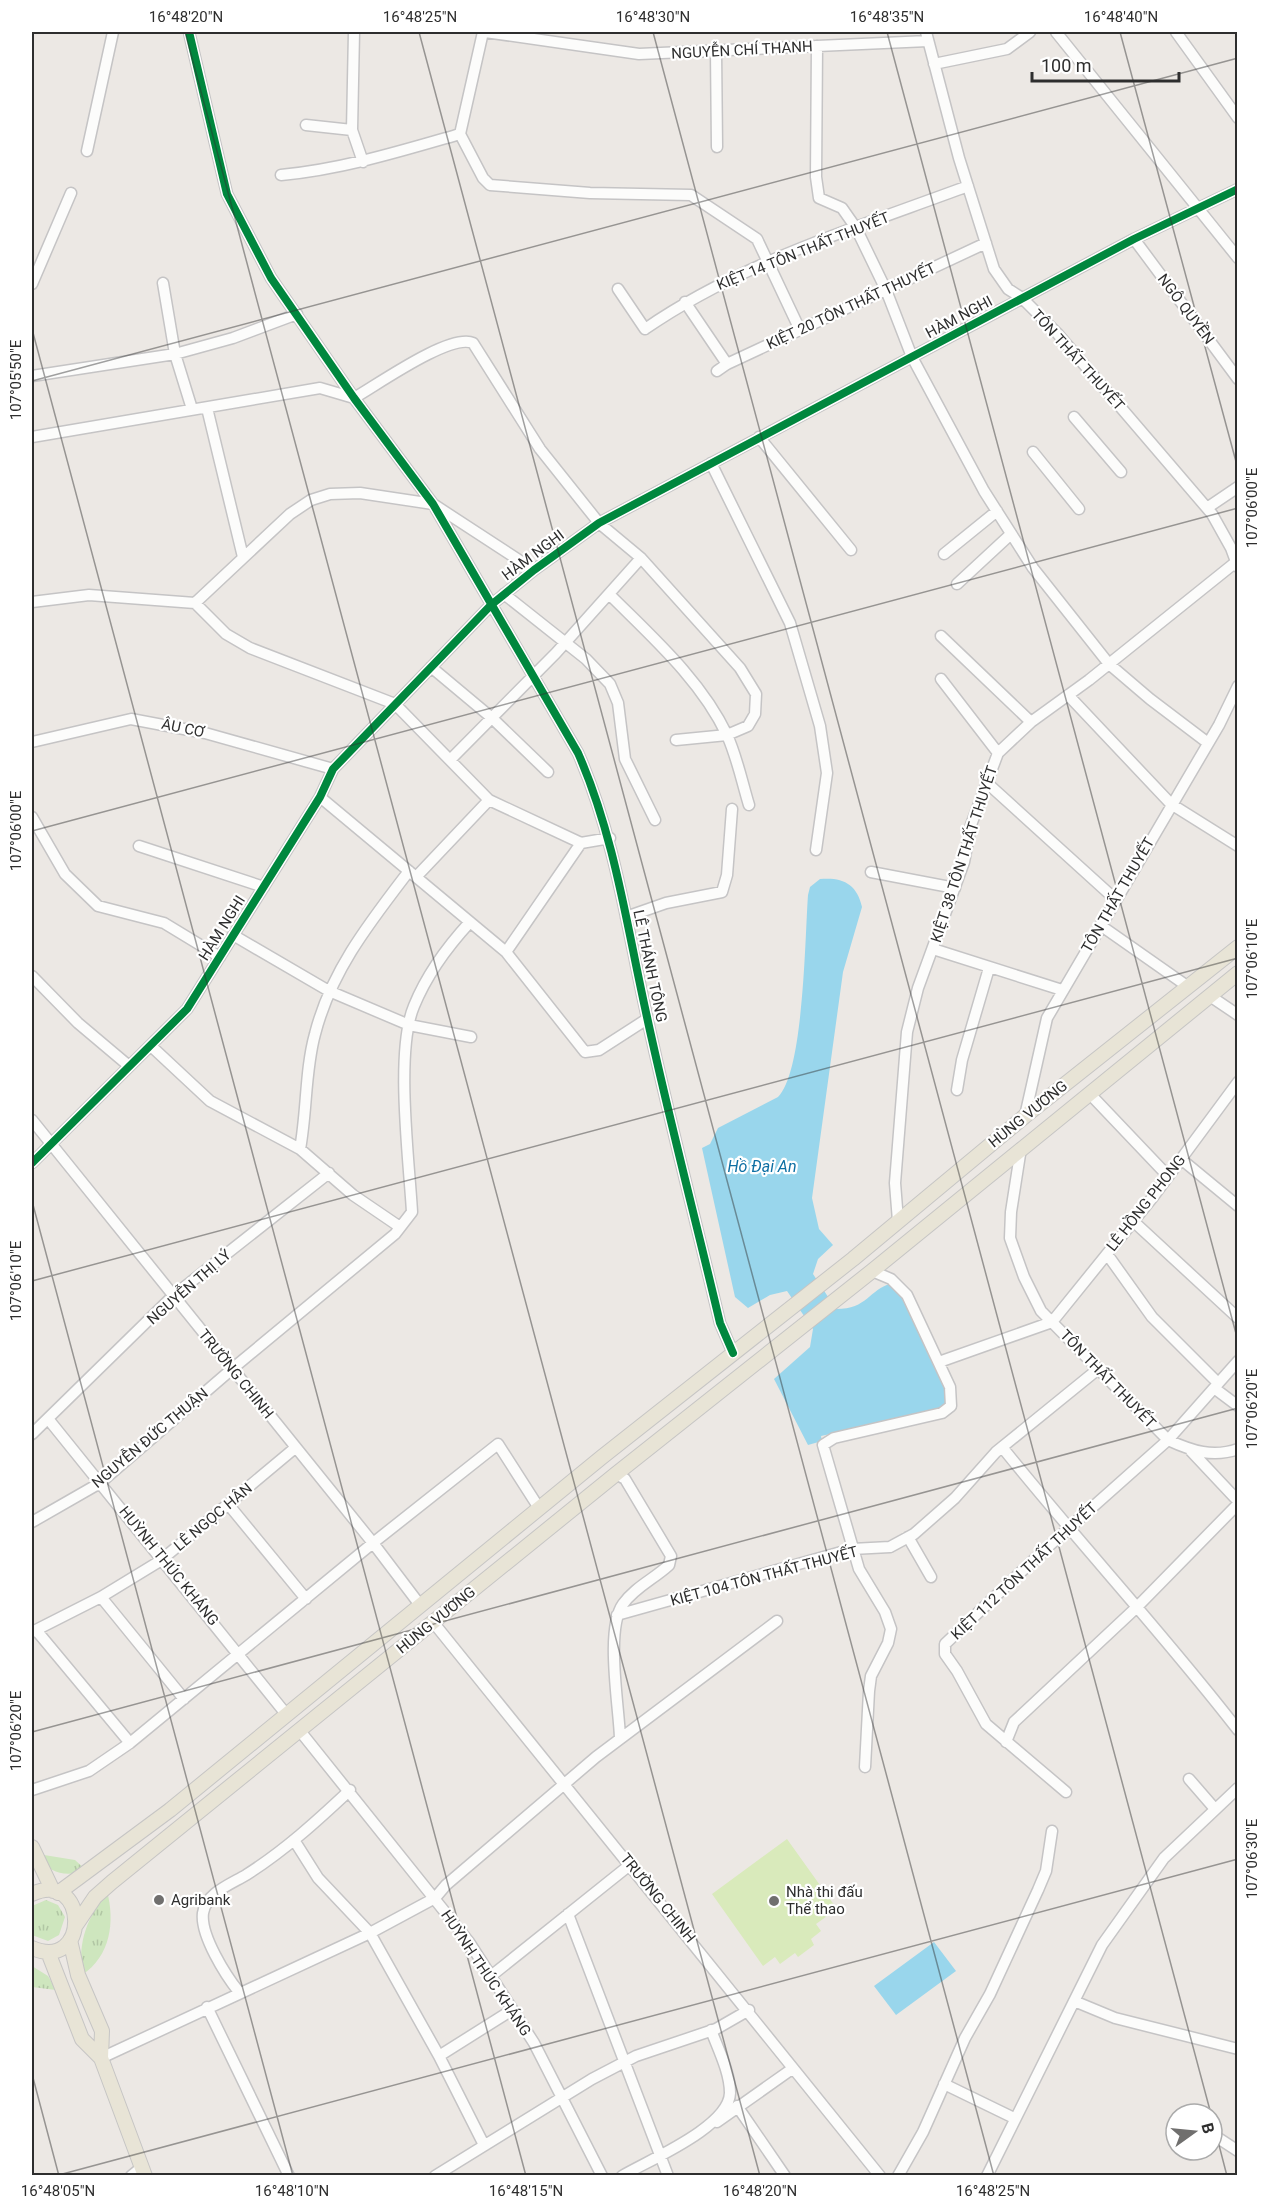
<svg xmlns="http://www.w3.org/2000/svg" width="1269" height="2207" viewBox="0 0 1269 2207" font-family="Roboto,sans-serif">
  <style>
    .grass { fill: url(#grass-tufts) }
    .pitch { fill: #d9eabb }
    .water { fill: #99d6ec }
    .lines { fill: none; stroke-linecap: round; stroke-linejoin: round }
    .minor-casing { stroke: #c5c4c5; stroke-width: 13 }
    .major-casing { stroke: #c6c5c4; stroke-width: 16 }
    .minor { stroke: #fcfcfb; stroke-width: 10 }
    .major { stroke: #e8e4d6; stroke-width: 14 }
    .cycleway-casing { stroke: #fff; stroke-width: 11 }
    .cycleway { stroke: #00873e; stroke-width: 8 }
    .ticks { fill: none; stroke: #2e2e2e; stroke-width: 1.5; stroke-opacity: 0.45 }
    .poi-dot { fill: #706f6e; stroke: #fff; stroke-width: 2 }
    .labels { text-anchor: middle; stroke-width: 4.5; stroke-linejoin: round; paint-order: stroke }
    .street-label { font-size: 15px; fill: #2e2e2e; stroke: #fff }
    .poi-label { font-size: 15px; fill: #2e2e2e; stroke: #fff; text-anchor: start }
    .water-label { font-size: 16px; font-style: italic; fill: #0d6fa3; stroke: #fff }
    .neatline { fill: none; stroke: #2e2e2e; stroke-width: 2 }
    .ticks-label { font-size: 15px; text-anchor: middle; fill: #2e2e2e }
  </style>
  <defs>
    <pattern id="grass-tufts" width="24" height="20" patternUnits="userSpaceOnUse" patternTransform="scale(1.5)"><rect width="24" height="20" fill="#cee6be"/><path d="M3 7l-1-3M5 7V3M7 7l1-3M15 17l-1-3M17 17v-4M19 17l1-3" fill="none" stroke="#b1c6a4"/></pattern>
  </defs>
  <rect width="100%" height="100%" fill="#ece8e4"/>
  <!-- grass -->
  <path class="grass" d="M 44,1855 L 75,1860 L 86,1870 C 65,1878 52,1873 37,1858 Z
    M 107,1891 C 115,1921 111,1956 82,1975 C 78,1939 87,1920 107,1891 Z
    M 46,1900 L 58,1905 L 65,1917 L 59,1935 L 48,1941 L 32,1935 L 32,1906 Z
    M 32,1966 L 48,1976 L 56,1990 L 32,1987 Z"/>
  <!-- pitch -->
  <path class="pitch" d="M 787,1839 L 837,1909 L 816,1924 L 821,1931 L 811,1939 L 814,1945 L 798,1957 L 795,1953 L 780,1964 L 775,1957 L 763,1966 L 712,1894 Z"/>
  <!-- water -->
  <path class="water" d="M 820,879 C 843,877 857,884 862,907 L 843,972 L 812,1198 L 819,1229 L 833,1245 L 818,1259 L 813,1274 L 836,1309 C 868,1309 868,1290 892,1283 L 899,1287 L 955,1396 L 951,1408 L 821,1436 L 822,1441 L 808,1445 L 774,1379 L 810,1347 L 813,1329 L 787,1291 L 770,1295 L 748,1308 L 735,1297 L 702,1148 L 710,1144 L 718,1128 L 778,1097 C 804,1072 805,935 808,895 L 810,887 Z
    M 934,1942 L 956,1971 L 896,2015 L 874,1986 Z"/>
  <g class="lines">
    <!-- minor casing -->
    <g class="minor-casing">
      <path id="minor" d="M 189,32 L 227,194 L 271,278 L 354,398 L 433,504 L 578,753 C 615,837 627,928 647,1017 C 669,1119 696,1221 720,1323 L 733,1353
        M 354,32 L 352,130 L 363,162
        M 483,32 L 460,134 L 483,178 L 490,185 L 590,193 L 691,195 L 757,239 L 800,330
        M 485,32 L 639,54 L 928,41
        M 926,32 L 959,158 L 994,269 L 1008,289 L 1022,298 L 1057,333 L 1212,514 L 1231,548 L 1238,567
        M 1056,32 L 1238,258
        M 1176,32 L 1238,118
        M 817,46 L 816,177 L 819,198 L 842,208 L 856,228 L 886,290 L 912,357 L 984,491 L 1033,568 L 1109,664 L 1150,699 L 1208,743
        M 716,51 L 717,147
        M 934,64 L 1007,49 L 1030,32
        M 306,125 L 352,130
        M 87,151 L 113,32
        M 281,175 C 343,169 401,151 460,134
        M 1134,239 L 1238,379
        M 163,283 L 175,354 L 192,409
        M 32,284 L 71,193
        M 618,289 L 645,329 C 742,262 858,227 968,186
        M 685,302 L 727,364
        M 717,371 L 727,364 L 986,243
        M 32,376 L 175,354 L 233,338 L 297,314
        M 207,408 L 243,557
        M 1074,417 L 1121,472
        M 32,437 L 320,388 L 354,398 C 377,385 450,333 473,343 L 540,449 L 599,523 L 641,558 L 740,668 L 756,694 L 755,714 L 748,726 L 727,735 L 676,740
        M 759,437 L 851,550
        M 1033,452 L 1079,509
        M 711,463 L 790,623 L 820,726 L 827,773 L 816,850
        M 1207,508 L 1238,487
        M 944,554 L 997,511
        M 957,584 L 1011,534
        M 504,594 L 586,659 L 610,684 L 618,703 L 625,759 L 655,820
        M 610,595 C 652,637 701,680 727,735 C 737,757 742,782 749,805
        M 32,602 L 89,595 L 195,603 L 226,634 L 250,648 L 395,704 L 489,800 L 581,843 L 610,838
        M 195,603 L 290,514 L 311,500 L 330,494 L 360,493 L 433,504 L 534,570
        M 941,636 L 1031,722
        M 431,667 L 492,718 L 548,772
        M 941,679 L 998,753
        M 1068,695 L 1171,804 L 1238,846
        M 32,742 L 131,719 L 205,733 L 333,769
        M 450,760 L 556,653 L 641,558
        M 986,782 L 1115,899
        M 320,797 L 506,952 L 585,1052 L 599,1050 L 647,1019
        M 32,817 L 65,874 L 98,906 L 164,923 L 220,957
        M 139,846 L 264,887
        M 871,872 L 955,888
        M 416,877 L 489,800
        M 626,917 L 666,903 L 722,892 L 727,875 L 732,809
        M 1100,925 L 1187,986
        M 233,935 L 329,991 L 409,1025 L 471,1037
        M 933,949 L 1062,990
        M 506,952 L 581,843
        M 32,976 L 78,1023 L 129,1066
        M 1210,996 L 1238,1015
        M 151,1046 L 210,1101 L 300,1149 L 353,1195 L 400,1227
        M 957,1090 L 962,1060 L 989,968
        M 1089,1093 L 1167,1175
        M 1025,1116 L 1047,1018 L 1219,725 L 1238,686
        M 32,1120 L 373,1543 L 420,1605
        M 1021,1148 L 1011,1212 L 1010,1238 L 1024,1277 L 1041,1311 L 1168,1440 C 1192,1451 1213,1458 1238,1449
        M 300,1149 C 307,1111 305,1070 315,1034 C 331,971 370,922 409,871
        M 1181,1159 L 1238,1206
        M 32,1163 L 187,1009 L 320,797 L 333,769 L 491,605 L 534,570 L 599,523 L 1134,239 L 1238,189
        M 898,1221 L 895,1183 L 907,1032 L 918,988 L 964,862 L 971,825 L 998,753 L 1031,722 L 1089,680 L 1236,562
        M 1133,1221 L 1238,1318
        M 1107,1254 L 1152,1317 L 1218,1383
        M 939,1362 L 1052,1322 L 1153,1197 L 1238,1082
        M 1214,1388 L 1238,1406
        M 49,1420 L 286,1714
        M 32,1434 L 173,1296 L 329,1173
        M 1002,1447 C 1079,1543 1163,1633 1238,1730
        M 1191,1451 L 1238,1501
        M 616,1474 L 625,1479 L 671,1556 L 669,1565 C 654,1579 635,1587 623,1604 C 605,1629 619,1706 620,1738
        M 228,1504 L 306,1599
        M 32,1522 L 100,1483 L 232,1369 L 395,1234 L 412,1212 C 409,1159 395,1051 414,1006 C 427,974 447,947 470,922
        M 908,1537 L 931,1577
        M 101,1597 L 184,1699
        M 617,1615 L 852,1549 L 890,1547 L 914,1534 L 955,1498 L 996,1452 L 1097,1370
        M 433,1622 L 880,2176
        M 36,1630 L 130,1743
        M 32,1632 L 101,1597 L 160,1561 L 295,1448
        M 300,1731 L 469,1942 L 534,2043 L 602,2176
        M 1006,1742 L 1014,1722 L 1137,1607 L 1238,1504
        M 865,1767 L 869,1691 L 871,1676 L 888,1643 L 891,1629 L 885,1612 L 859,1569 L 823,1445 L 834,1438 L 942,1413 L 951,1406 L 950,1387 L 907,1295 L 891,1279 L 872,1271
        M 1189,1779 L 1215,1809
        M 32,1790 L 89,1771 L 130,1743 L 373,1543 L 498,1444 L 539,1508
        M 1066,1792 L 986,1724 L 957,1671 L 945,1654 L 945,1644 L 1041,1553 L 1168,1440 L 1238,1361
        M 294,1840 L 318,1878 L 370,1933 L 439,2056 L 484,2145
        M 568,1914 L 668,2176
        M 491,1976 L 631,1864
        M 239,1992 C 226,1976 200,1935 203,1913 C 206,1893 231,1884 246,1875 C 284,1851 317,1821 350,1790
        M 1074,2001 L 1115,2018 L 1238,2049
        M 207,2007 L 289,2176
        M 439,2056 L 512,2010
        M 101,2058 L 370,1933 L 435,1898 L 446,1885 L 596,1757 L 777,1621
        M 944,2084 L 1014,2118
        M 737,2106 L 785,2176
        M 717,2122 L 792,2069
        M 1212,2134 L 1238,2151
        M 131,2176 L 142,2167
        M 435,2176 L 592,2079 L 636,2056 L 716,2029 L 749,2010
        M 622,2176 C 649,2160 729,2127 730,2093 C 730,2072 718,2049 711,2030
        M 898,2176 L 923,2132 L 965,2038 L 990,1994 L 1038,1890 L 1046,1871 L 1052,1831
        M 987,2176 L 1102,1945 L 1164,1858 L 1238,1788"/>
    </g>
    <!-- major casing -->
    <g class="major-casing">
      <path id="major" d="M 32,1847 L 53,1891
        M 58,1893 L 170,1810 L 602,1457 L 853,1259 L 1025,1116 L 1238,947
        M 32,1894 C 88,1868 91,1973 32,1948
        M 76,1925 L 95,1897 L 112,1882 L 616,1474 L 872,1271 L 1238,973
        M 70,1940 L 78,1975 L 102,2031 L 101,2058 L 145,2176
        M 48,1952 L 82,2039 L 101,2058"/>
    </g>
    <!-- minor -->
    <use href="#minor" class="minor"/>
    <!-- major -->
    <use href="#major" class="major"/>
    <!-- cycleway casing -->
    <g class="cycleway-casing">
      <path id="cycleway" d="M 189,32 L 227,194 L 271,278 L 354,398 L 433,504 L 578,753 C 615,837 627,928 647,1017 C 669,1119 696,1221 720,1323 L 733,1353
        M 32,1163 L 187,1009 L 320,797 L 333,769 L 491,605 L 534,570 L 599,523 L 1134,239 L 1238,189"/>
    </g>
    <!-- cycleway -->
    <use href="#cycleway" class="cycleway"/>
  </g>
  <!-- ticks -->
  <path class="ticks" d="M 185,32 L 760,2176M 419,32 L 994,2176M 653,32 L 1211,2114M 887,32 L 1238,1341M 1120,32 L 1238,469M 32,329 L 526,2176M 32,381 L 1238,58M 32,831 L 1238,508M 32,1201 L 293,2176M 32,1281 L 1238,958M 32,1732 L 1238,1408M 32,2074 L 59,2176M 1212,2118 L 1227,2176M 55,2176 L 1238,1859"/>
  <!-- markers -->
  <g class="poi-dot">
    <circle cx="159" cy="1900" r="6"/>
    <circle cx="774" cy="1901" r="6"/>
  </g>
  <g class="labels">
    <!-- street labels -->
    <g class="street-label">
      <text transform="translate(742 50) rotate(-3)" y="5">NGUYỄN CHÍ THANH</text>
      <text transform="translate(803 251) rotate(-22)" y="5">KIỆT 14 TÔN THẤT THUYẾT</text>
      <text transform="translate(851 306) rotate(-25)" y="5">KIỆT 20 TÔN THẤT THUYẾT</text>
      <text transform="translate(1186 309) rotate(53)" y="5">NGÔ QUYỀN</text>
      <text transform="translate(959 317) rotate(-28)" y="5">HÀM NGHI</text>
      <text transform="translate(1078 360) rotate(48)" y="5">TÔN THẤT THUYẾT</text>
      <text transform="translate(533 555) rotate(-37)" y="5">HÀM NGHI</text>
      <text transform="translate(183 728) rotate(12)" y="5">ÂU CƠ</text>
      <text transform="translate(964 854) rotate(-72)" y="5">KIỆT 38 TÔN THẤT THUYẾT</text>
      <text transform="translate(1118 895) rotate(-60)" y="5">TÔN THẤT THUYẾT</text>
      <text transform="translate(222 928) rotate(-58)" y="5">HÀM NGHI</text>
      <text transform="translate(650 966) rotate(78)" y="5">LÊ THÁNH TÔNG</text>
      <text transform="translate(1028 1114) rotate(-39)" y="5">HÙNG VƯƠNG</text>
      <text transform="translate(1146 1203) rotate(-52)" y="5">LÊ HỒNG PHONG</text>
      <text transform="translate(189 1287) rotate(-41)" y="5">NGUYỄN THỊ LÝ</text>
      <text transform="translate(236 1374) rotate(51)" y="5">TRƯỜNG CHINH</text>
      <text transform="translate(1108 1379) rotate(46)" y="5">TÔN THẤT THUYẾT</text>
      <text transform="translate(150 1438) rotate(-40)" y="5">NGUYỄN ĐỨC THUẬN</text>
      <text transform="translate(213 1517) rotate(-40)" y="5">LÊ NGỌC HÂN</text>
      <text transform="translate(169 1566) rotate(51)" y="5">HUỲNH THÚC KHÁNG</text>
      <text transform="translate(1024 1571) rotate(-43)" y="5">KIỆT 112 TÔN THẤT THUYẾT</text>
      <text transform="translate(764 1576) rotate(-15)" y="5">KIỆT 104 TÔN THẤT THUYẾT</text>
      <text transform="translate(436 1620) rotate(-39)" y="5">HÙNG VƯƠNG</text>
      <text transform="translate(658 1898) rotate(51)" y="5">TRƯỜNG CHINH</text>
      <text transform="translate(486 1973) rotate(56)" y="5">HUỲNH THÚC KHÁNG</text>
    </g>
    <!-- poi labels -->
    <g class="poi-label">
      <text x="786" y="1897">Nhà thi đấu<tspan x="786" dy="17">Thể thao</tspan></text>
      <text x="171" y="1905">Agribank</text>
    </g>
    <!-- water labels -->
    <g class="water-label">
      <text x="762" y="1172">Hồ Đại An</text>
    </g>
  </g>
  <!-- border -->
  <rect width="1269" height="2207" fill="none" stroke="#ffffff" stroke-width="66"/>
  <!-- north arrow -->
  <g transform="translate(1194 2132) rotate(75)"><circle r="28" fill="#ffffff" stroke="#ababab" stroke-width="1.5"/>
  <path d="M0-4.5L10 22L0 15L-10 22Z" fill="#706f6e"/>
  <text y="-9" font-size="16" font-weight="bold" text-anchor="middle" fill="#2e2e2e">B</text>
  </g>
  <!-- scale -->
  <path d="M1032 72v9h147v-9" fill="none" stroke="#2e2e2e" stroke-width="3"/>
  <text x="1041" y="72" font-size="18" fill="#2e2e2e" stroke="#ffffff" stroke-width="4.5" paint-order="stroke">100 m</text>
  <rect x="33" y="33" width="1203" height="2141" class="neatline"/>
  <g class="ticks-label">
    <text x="186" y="22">16°48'20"N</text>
    <text x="420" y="22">16°48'25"N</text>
    <text x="653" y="22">16°48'30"N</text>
    <text x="887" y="22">16°48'35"N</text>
    <text x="1121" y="22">16°48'40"N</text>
    <text transform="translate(16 380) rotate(-90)" y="5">107°05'50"E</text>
    <text transform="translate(1252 508) rotate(-90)" y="5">107°06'00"E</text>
    <text transform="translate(16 831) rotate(-90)" y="5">107°06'00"E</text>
    <text transform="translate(1252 959) rotate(-90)" y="5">107°06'10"E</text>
    <text transform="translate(16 1281) rotate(-90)" y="5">107°06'10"E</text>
    <text transform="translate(1252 1409) rotate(-90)" y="5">107°06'20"E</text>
    <text transform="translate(16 1731) rotate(-90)" y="5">107°06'20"E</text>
    <text transform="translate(1252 1859) rotate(-90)" y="5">107°06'30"E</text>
    <text x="58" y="2196">16°48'05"N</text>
    <text x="292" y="2196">16°48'10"N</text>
    <text x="526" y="2196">16°48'15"N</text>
    <text x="760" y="2196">16°48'20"N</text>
    <text x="993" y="2196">16°48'25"N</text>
  </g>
</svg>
